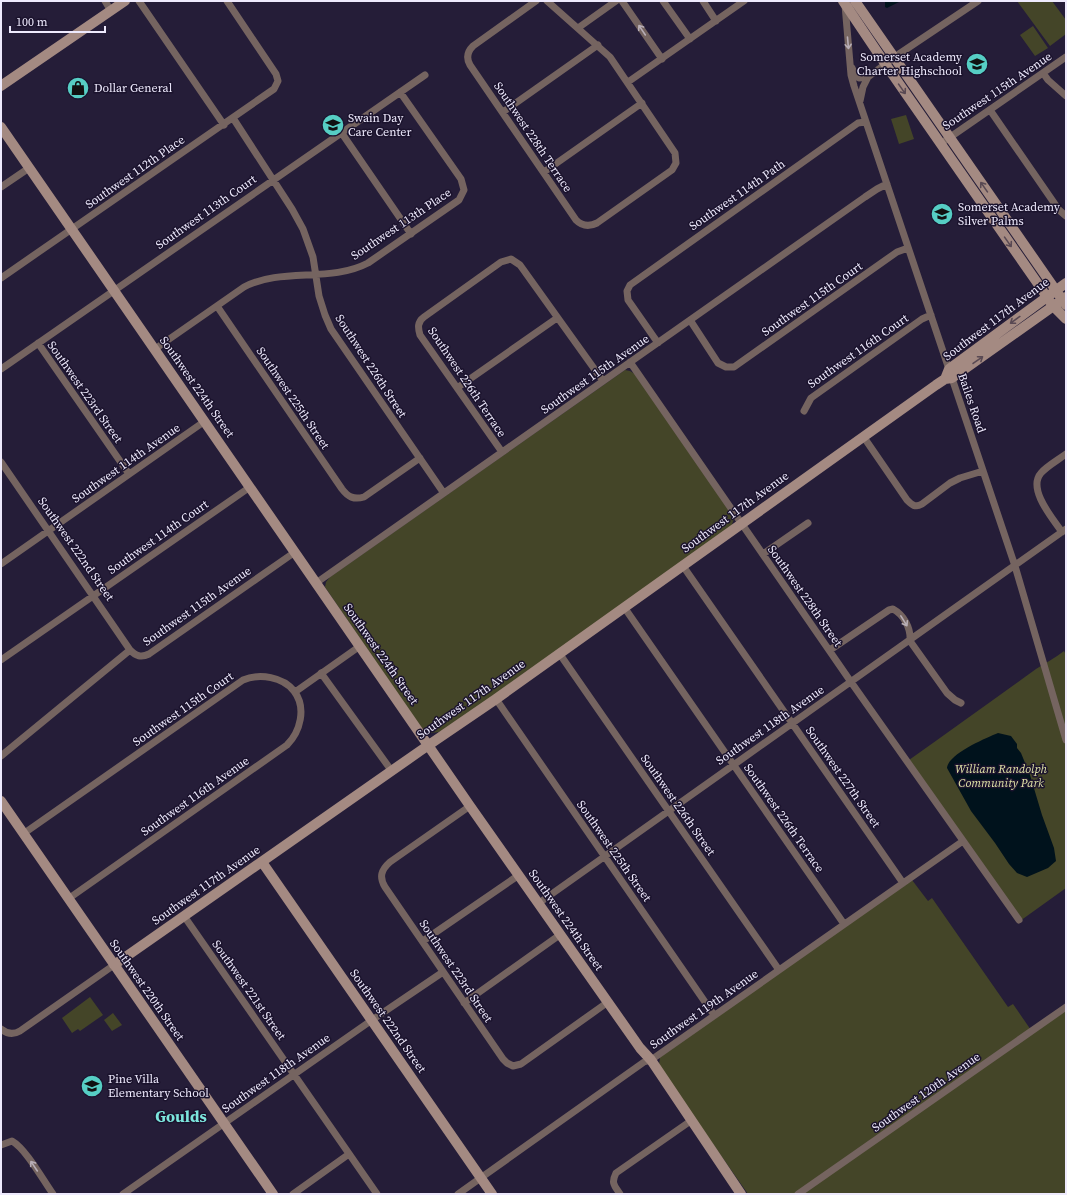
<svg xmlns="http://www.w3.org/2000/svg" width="1067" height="1195" viewBox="0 0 1067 1195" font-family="'Source Serif 4',serif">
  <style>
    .green { fill: #444528 }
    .water { fill: #00121c }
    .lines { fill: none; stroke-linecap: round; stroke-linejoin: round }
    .street { stroke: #756460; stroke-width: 7 }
    .secondary { stroke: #a48a82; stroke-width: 10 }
    .oneway { stroke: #b8aeb6 }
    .oneway2 { stroke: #594953 }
    .labels { text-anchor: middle; stroke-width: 3; stroke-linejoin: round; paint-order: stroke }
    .poi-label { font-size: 12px; fill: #eeeafd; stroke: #1b132d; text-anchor: start }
    .street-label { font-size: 12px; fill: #eeeafd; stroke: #1b132d }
    .park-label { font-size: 12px; font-style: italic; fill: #dfe2a7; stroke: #1b132d }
    .district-label { font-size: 16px; font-weight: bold; fill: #7ce6dd; stroke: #1b132d }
  </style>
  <rect width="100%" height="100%" fill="#251d38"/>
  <!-- green -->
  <path class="green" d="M 1017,1 L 1052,1 L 1066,20 L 1066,34 L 1050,46 Z
    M 1033,26 L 1048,48 L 1035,56 L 1020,35 Z
    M 906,115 L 914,139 L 899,144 L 891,119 Z
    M 625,370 L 630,371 L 635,374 L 732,514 L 734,519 L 731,527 L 446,729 C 425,739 422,728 410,712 L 325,587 L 326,582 L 330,577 Z
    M 1064,651 L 1066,655 L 1066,888 L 1020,921 L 909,760 C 951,730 993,700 1036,669 C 1045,663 1055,658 1064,651 Z
    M 912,880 L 928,901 L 932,898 L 1008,1007 L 1013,1004 L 1033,1033 L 1066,1010 L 1066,1194 L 748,1194 L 663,1073 L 659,1065 L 660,1057 Z
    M 90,997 L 103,1015 L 80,1031 L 78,1029 L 72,1033 L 62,1018 Z
    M 113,1013 L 122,1025 L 112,1031 L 104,1020 Z"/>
  <!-- water -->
  <path class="water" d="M 885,1 L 901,1 L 887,8 L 885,7 Z
    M 998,733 L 1011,736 L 1017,744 L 1017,748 L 1021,753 L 1030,775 L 1042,815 L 1054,848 L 1056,861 L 1048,868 L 1027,877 L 1017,873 L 1009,864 L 995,843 L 971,811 L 947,768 C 948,754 986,738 998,733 Z"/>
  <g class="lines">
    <!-- street -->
    <path class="street" d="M 105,1 L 111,11
      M 139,1 L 224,125
      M 536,1 L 473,46 C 467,52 466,58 470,65 L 576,220 C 582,226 589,227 597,223 L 672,170 L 676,163 L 675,153 L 610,57 L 547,1
      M 622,1 L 662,59
      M 663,1 L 690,39
      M 703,1 L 716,21
      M 845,5 L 851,75 L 854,86 L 1015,566 L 1066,740
      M 578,28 L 616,1
      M 852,68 L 855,75 L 859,78 L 868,77
      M 1043,73 L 1048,80 L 1066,96
      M 628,82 L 744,1
      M 860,101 L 863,87 L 868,77 L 899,54 L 978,1
      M 990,110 L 1059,210 L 1066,216
      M 503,112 L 598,45
      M 233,118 L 292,209 L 303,229 L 313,257 L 319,296 L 325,315 L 331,329 L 443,492
      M 341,132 L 411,234
      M 946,140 L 1066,57
      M 544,172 L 642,103
      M 1,187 L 29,168
      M 1,278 L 274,89 L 278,81 L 276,74 L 227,1
      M 217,306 L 342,489 C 348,497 354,500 364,497 L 420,458
      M 690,320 L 718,363 L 726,367 L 734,367 L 897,252 L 908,248
      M 38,343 L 129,474
      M 658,343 L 628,300 L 627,291 L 630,285 L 858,123 L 865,122
      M 155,349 L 244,287 C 282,267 330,283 368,263 L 459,200 L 464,190 L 461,179 L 400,92
      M 630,362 L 851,682 L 1019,920
      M 1,369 L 425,75
      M 457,388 L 557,318
      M 804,411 L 811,398 L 922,319 L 931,315
      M 863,436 L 907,500 C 912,505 915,508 922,504 L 950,483 L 960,478 L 983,471
      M 502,452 L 420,335 C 418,328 417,322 424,317 L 501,262 L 511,259 L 520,265 L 603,381
      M 1,462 L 130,650 C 136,656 141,658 149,654 L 295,552
      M 1062,532 C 1053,519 1027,489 1041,473 C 1047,466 1058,460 1066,454
      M 763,554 L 808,523
      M 1,564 L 205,421
      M 683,566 L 903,883
      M 316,583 L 865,197 L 877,189 L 887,184
      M 624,607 L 844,924
      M 910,641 L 947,693 L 955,700 L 961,703
      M 830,650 L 889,610 L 893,609 C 904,615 911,628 910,641
      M 559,653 L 779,970
      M 1,660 L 250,487
      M 321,673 L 391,770
      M 295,692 L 360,646
      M 496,699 L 714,1015
      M 1,756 L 130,650
      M 470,806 L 390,862 C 381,870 379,877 385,887 L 503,1059 L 507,1063 L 513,1066 L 521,1064 L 608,1002
      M 23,834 L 243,680 C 260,673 283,677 294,691 C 307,708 300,732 287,745 L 68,899
      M 539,903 L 1066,529
      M 184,916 L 377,1194
      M 423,941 L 519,875
      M 464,1003 L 561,934
      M 1,1029 C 7,1034 13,1035 20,1031 L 114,965
      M 1,1145 L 12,1141 C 26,1149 43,1180 53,1194
      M 123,1194 L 372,1020 L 443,972
      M 293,1194 L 349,1154
      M 458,1194 L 644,1062 L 651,1060 L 963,841
      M 620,1194 C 614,1185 611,1183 616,1173 L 692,1120
      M 798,1194 L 1066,1007"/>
    <!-- secondary -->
    <path class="secondary" d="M 843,1 L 886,65 L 1036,281 L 1053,306 L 1066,319
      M 855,1 L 1066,305
      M 1,86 L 125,1
      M 1,127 L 470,806 L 640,1048 L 651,1060 L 741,1194
      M 945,379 L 949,369 L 1066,283
      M 1,801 L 273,1194
      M 262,862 L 492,1194
      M 114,965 L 420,751 L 496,699 L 936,385 L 945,379 L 952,378 L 1066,297"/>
  </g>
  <!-- one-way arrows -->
  <defs><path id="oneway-shaft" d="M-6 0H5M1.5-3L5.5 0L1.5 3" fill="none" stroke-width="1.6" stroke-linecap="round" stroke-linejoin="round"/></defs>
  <g class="oneway">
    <use href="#oneway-shaft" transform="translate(642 30) rotate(-124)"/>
    <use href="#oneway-shaft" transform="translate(848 43) rotate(85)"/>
    <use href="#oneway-shaft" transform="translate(904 621) rotate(58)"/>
    <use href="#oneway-shaft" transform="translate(34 1166) rotate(-124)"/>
  </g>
  <g class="oneway2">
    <use href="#oneway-shaft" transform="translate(902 89) rotate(55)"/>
    <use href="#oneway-shaft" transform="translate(984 187) rotate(-125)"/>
    <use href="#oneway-shaft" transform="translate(1008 242) rotate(55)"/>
    <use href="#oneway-shaft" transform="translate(1015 320) rotate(144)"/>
    <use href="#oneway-shaft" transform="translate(978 360) rotate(-35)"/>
  </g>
  <!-- icons -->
  <defs>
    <g id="school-disc" transform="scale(1.15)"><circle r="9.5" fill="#56cec4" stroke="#1b132d"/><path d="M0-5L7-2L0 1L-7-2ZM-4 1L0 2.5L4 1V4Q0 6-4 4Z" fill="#111"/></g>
    <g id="shop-disc" transform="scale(1.15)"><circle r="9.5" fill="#56cec4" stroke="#1b132d"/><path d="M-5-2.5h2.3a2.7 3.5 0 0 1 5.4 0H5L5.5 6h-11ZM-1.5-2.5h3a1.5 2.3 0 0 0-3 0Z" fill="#111"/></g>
  </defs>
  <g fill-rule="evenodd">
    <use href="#school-disc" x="977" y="64"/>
    <use href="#shop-disc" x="78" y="88"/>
    <use href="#school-disc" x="333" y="125"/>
    <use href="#school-disc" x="942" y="214"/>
    <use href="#school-disc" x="92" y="1086"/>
  </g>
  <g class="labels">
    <!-- poi labels -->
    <g class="poi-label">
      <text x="962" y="61" text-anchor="end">Somerset Academy<tspan x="962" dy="14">Charter Highschool</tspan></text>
      <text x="94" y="92">Dollar General</text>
      <text x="348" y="122">Swain Day<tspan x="348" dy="14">Care Center</tspan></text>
      <text x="958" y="211">Somerset Academy<tspan x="958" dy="14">Silver Palms</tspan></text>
      <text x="108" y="1083">Pine Villa<tspan x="108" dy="14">Elementary School</tspan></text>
    </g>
    <!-- street labels -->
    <g class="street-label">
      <text transform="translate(997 91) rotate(-34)" y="4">Southwest 115th Avenue</text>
      <text transform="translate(533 137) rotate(56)" y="4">Southwest 228th Terrace</text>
      <text transform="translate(135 172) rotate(-35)" y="4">Southwest 112th Place</text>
      <text transform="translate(737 195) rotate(-35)" y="4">Southwest 114th Path</text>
      <text transform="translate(206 212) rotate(-35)" y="4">Southwest 113th Court</text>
      <text transform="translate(401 224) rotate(-34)" y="4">Southwest 113th Place</text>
      <text transform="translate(812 299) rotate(-35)" y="4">Southwest 115th Court</text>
      <text transform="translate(996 319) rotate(-37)" y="4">Southwest 117th Avenue</text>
      <text transform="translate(858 351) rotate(-35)" y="4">Southwest 116th Court</text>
      <text transform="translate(371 366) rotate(57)" y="4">Southwest 226th Street</text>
      <text transform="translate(595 374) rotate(-35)" y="4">Southwest 115th Avenue</text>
      <text transform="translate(467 382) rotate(56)" y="4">Southwest 226th Terrace</text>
      <text transform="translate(197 387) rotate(55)" y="4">Southwest 224th Street</text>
      <text transform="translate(85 392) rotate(55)" y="4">Southwest 223rd Street</text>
      <text transform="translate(293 398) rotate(56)" y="4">Southwest 225th Street</text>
      <text transform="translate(972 403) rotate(71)" y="4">Bailes Road</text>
      <text transform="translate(126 463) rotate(-35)" y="4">Southwest 114th Avenue</text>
      <text transform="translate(735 512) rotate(-36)" y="4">Southwest 117th Avenue</text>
      <text transform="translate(158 537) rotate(-35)" y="4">Southwest 114th Court</text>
      <text transform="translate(76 549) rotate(55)" y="4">Southwest 222nd Street</text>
      <text transform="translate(805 596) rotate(55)" y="4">Southwest 228th Street</text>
      <text transform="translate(197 606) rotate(-35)" y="4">Southwest 115th Avenue</text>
      <text transform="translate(381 654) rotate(55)" y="4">Southwest 224th Street</text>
      <text transform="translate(471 699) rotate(-35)" y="4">Southwest 117th Avenue</text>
      <text transform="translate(183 709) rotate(-35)" y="4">Southwest 115th Court</text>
      <text transform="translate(770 725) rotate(-35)" y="4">Southwest 118th Avenue</text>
      <text transform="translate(843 777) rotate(55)" y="4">Southwest 227th Street</text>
      <text transform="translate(195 796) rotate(-35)" y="4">Southwest 116th Avenue</text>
      <text transform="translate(678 805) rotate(55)" y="4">Southwest 226th Street</text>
      <text transform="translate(784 818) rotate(55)" y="4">Southwest 226th Terrace</text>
      <text transform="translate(614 851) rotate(55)" y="4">Southwest 225th Street</text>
      <text transform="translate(206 885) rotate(-35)" y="4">Southwest 117th Avenue</text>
      <text transform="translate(566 920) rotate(55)" y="4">Southwest 224th Street</text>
      <text transform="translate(456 971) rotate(56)" y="4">Southwest 223rd Street</text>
      <text transform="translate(147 990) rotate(55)" y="4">Southwest 220th Street</text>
      <text transform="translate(249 990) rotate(55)" y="4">Southwest 221st Street</text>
      <text transform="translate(704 1009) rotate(-35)" y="4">Southwest 119th Avenue</text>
      <text transform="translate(388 1021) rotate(55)" y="4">Southwest 222nd Street</text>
      <text transform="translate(276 1073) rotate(-35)" y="4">Southwest 118th Avenue</text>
      <text transform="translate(926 1092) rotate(-35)" y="4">Southwest 120th Avenue</text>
    </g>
    <!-- park labels -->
    <g class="park-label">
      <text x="1001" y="773">William Randolph<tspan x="1001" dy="14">Community Park</tspan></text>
    </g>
    <!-- district labels -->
    <g class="district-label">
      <text x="181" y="1122">Goulds</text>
    </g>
  </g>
  <!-- border -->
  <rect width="1067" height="1195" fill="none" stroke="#eeeafd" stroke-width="4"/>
  <!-- scale -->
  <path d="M10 26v6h95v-6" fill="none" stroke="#eeeafd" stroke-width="2"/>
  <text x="16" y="26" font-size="12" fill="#eeeafd" stroke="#1b132d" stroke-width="3" paint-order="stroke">100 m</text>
</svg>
